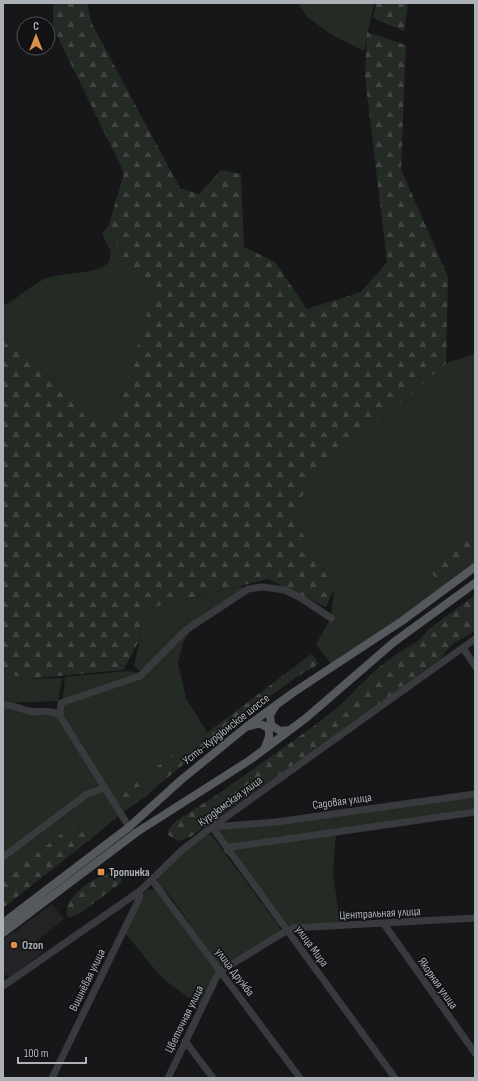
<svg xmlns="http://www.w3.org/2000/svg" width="478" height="1081" viewBox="0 0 478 1081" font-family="'Sofia Sans Condensed',sans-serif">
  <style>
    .built { fill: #232325 }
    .green { fill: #242a24 }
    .forest { fill: url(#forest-firs) }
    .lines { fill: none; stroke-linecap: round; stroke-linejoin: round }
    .minor { stroke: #383a3d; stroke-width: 7 }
    .major { stroke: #55585c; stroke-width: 8 }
    .poi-dot { fill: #db904c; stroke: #121214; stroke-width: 1.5 }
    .labels { text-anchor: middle; stroke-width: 3; stroke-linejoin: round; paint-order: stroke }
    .street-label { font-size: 12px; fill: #abb1b7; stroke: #121214 }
    .poi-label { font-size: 12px; font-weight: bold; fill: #abb1b7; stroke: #121214; text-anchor: start }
  </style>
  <defs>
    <pattern id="forest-firs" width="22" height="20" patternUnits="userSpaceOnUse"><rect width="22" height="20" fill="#242a24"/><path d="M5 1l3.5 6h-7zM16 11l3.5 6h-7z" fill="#414642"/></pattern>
  </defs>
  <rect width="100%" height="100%" fill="#171719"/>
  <!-- built -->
  <path class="built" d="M 52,904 L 64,919 L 34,943 L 43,952 L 12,976 L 5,975 L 3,972 L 3,940 Z"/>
  <!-- green -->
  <path class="green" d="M 298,3 L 374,3 L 364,51 L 332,35 L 307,17 Z
    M 109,224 L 120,255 L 155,287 L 114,422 L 82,413 L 26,352 L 3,342 L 3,306 C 17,299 37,280 50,277 C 69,272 95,275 109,262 L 111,252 L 102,234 Z
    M 475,354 L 475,567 L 333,667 L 316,644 L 331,618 L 334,589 L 291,514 L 312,482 L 446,363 Z
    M 241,586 L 246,590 L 197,623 L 184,640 L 178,663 L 186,698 L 207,732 L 157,767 L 166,779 L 146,796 L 137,782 L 117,797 L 126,810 L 92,838 L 93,831 L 66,830 L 3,879 L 3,706 L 62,709 L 65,677 L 127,671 L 142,673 L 134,666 L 140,639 L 143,610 Z
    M 3,671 L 25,679 L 62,678 L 58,701 L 3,703 Z
    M 475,795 L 475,810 L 229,846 L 217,830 Z
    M 336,833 L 333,873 L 340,923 L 288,925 L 232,852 L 234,849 Z
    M 208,834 L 212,836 L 279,926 L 280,931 L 223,966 L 219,965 L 170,896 L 157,882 L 158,878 L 180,856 Z
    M 152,889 L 157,891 L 215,968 L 216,971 L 200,1006 L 162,978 L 125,933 L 143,895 L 147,890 Z"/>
  <!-- forest -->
  <path class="forest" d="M 53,3 L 87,3 L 92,24 L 180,188 L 199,194 L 221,170 L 241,174 L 244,247 L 275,262 L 307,309 L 361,292 L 387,262 L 365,76 L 367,32 L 406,45 L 401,169 L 448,277 L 446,363 L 312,482 L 291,514 L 334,589 L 326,607 L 268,579 L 143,610 L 140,639 L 123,670 L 25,679 L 3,671 L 3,342 L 26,352 L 82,413 L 114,422 L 155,287 L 120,255 L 109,224 L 124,173 L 53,27 Z
    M 376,3 L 408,3 L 404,31 L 373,18 Z
    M 475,534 L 475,551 L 436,579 L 429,568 Z
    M 475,595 L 475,631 C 464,638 448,644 443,657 C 410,682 377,706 343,730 C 330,740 316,747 303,758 L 190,837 L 178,841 L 168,835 L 169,828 L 176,821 L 221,792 L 318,723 L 338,707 L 378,668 L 398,653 L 418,641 L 429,629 Z
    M 310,655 L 313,655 L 319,664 L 298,676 L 232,723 L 166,779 L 156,767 L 219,724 Z
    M 137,782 L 146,796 L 126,810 L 116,797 Z
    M 81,822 L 86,822 L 93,831 L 92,838 L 3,908 L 3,879 L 66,830 Z
    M 114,872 L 121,877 L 122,882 L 79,914 L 72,917 L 68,917 C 59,898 98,874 114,872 Z"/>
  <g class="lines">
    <!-- minor -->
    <path class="minor" d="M 463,648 L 475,666
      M 3,705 C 13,705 19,708 28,711 C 40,713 49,708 60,716 L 129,827
      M 60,716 L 61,703 L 140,676 L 186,630 L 248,589 L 262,587 L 285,590 L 301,598 L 331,618
      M 227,850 L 231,847 L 475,812
      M 3,857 L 87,794 L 104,788
      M 152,880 L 300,1078
      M 384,924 L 475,1053
      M 3,986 L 140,891 L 182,850 L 212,827 L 475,639
      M 185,1041 L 213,1078
      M 52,1078 L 139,899 L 140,891
      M 168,1078 L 218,974 L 221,971 L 286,931 L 293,928 L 475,918
      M 395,1078 L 212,827 L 276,822 L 475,794"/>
    <!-- major -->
    <path class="major" d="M 275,707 L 270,715 L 271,725 L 280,731 L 289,730
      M 250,726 C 258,723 264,723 269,730 L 269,737 L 265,747
      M 3,923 L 129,827 L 181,780 L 246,727 L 294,692 L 402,621 L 475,567
      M 3,933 L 137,832 L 250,760 L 306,718 L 394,642 L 475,583"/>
  </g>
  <!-- markers -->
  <g class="poi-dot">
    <rect x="97" y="868" width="8" height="8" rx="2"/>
    <circle cx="14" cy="945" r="4"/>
  </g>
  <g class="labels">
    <!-- street labels -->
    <g class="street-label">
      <text transform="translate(226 729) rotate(-38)" y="4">Усть-Курдюмское шоссе</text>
      <text transform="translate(230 801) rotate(-36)" y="4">Курдюмская улица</text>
      <text transform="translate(342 801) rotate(-8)" y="4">Садовая улица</text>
      <text transform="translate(380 913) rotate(-3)" y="4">Центральная улица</text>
      <text transform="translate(312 946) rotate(54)" y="4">улица Мира</text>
      <text transform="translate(235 972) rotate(53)" y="4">улица Дружба</text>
      <text transform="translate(87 980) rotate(-64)" y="4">Вишнёвая улица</text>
      <text transform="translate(438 983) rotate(55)" y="4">Якорная улица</text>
      <text transform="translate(184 1019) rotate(-64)" y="4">Цветочная улица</text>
    </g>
    <!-- poi labels -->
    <g class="poi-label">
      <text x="109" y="876">Тропинка</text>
      <text x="22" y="949">Ozon</text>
    </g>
  </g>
  <!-- border -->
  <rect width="478" height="1081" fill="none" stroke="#abb1b7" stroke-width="8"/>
  <!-- north arrow -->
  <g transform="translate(36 36)"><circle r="19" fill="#121214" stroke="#4f5255"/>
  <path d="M0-3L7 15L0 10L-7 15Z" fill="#db904c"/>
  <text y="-6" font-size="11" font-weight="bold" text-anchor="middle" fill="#abb1b7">С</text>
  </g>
  <!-- scale -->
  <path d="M18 1057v6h68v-6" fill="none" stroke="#abb1b7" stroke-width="2"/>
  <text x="24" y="1057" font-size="12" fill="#abb1b7" stroke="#121214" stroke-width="3" paint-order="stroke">100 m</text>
</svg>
